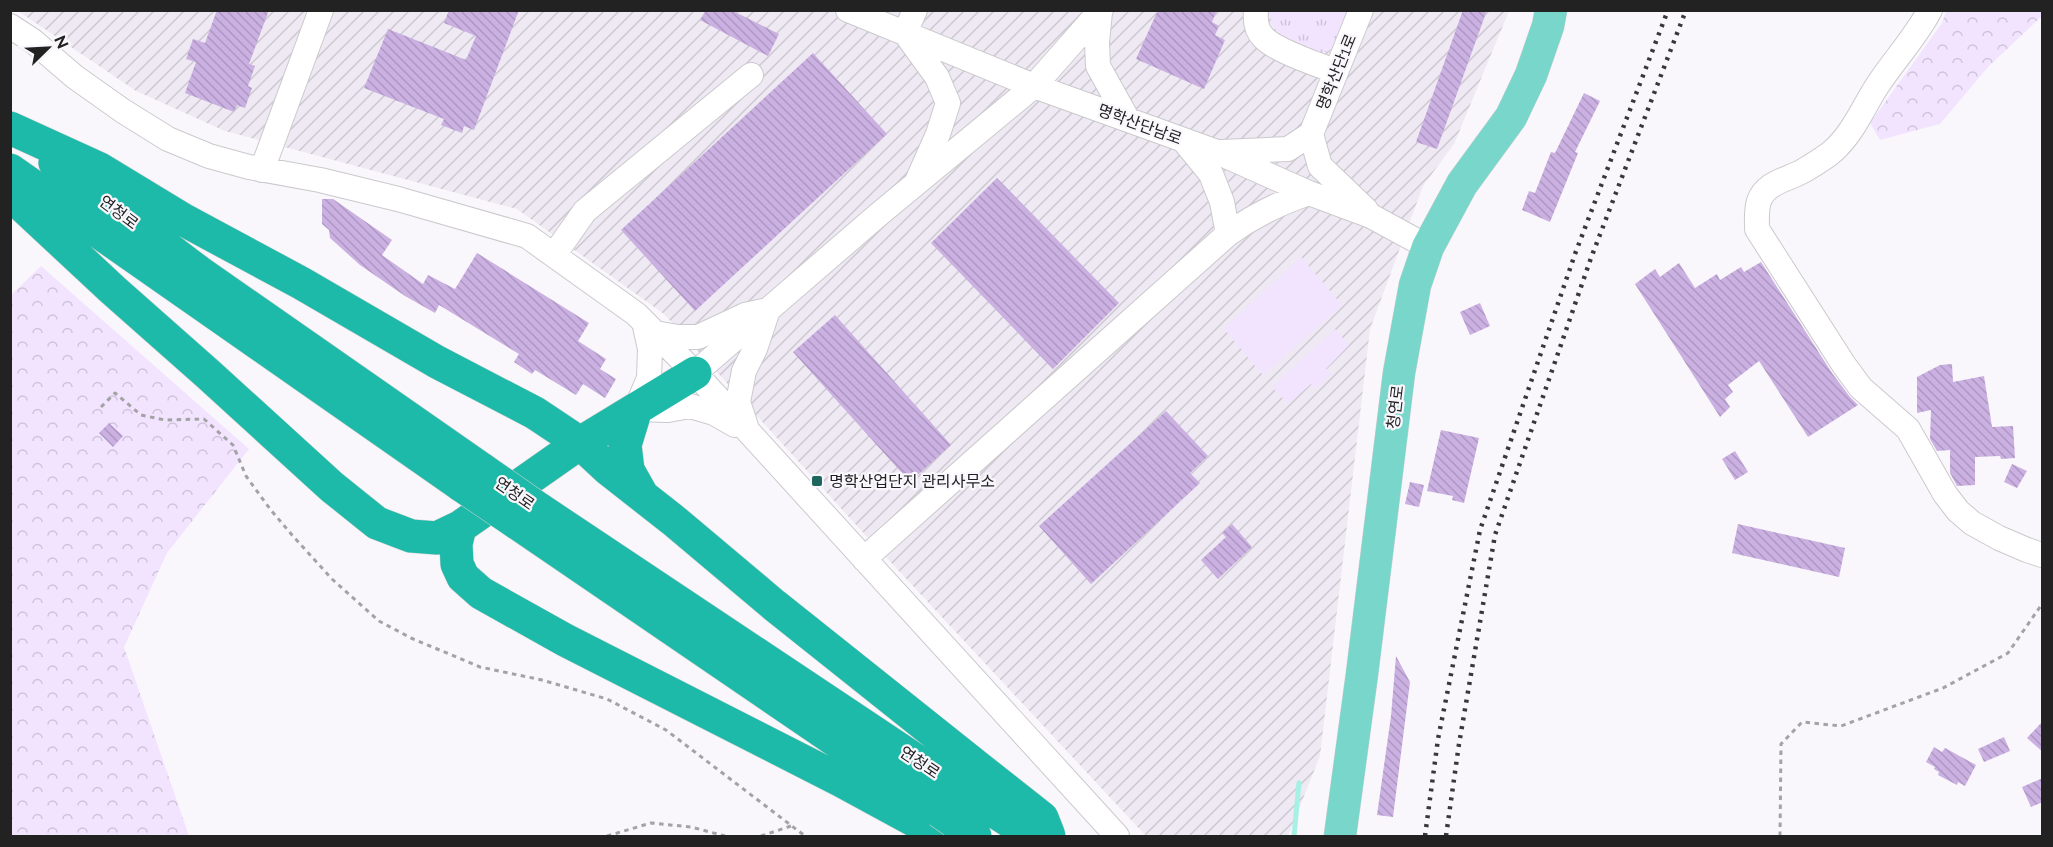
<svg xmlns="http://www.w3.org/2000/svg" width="2053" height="847" viewBox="0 0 2053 847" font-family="Raleway,'Noto Sans KR',sans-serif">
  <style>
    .industrial { fill: url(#industrial-furrows) }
    .grass { fill: url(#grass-tufts) }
    .forest { fill: url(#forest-crowns) }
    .pitch { fill: #f2e4ff }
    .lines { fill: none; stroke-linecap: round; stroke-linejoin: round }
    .stream { stroke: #a7f0e4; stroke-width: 5 }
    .building { fill: url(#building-back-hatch) }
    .minor-casing { stroke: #cbc9cd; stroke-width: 26 }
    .major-casing { stroke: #d3d3d3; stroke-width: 33 }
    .highway-casing { stroke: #d3d3d3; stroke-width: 34 }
    .path { stroke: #a3a2a5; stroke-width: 3; stroke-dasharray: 4.5 4.5; stroke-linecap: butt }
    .minor { stroke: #fff; stroke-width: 24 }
    .major { stroke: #78d6cb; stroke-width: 32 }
    .highway { stroke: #1ebaa9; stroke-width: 33 }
    .rail { stroke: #383839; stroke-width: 4.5; stroke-dasharray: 3 6; stroke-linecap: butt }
    .highway-bridge-casing { stroke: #d3d3d3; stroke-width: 34; stroke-linecap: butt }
    .highway-bridge { stroke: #1ebaa9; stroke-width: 33 }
    .poi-dot { fill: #1d665d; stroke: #f9f7fb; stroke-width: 2 }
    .labels { text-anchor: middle; stroke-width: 4.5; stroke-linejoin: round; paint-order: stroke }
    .street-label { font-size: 16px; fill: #222223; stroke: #f9f7fb }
    .poi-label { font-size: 16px; fill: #222223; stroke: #f9f7fb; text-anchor: start }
  </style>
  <defs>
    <pattern id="industrial-furrows" width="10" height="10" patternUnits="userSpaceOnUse" patternTransform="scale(1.5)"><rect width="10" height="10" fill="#eee9f3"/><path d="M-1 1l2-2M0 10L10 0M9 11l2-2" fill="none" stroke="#ccc8d0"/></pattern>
    <pattern id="grass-tufts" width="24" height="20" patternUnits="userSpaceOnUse" patternTransform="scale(1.5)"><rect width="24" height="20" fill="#f2e4ff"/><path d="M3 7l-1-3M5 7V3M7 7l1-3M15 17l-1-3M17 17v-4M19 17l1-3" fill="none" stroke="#cfc3da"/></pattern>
    <pattern id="forest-crowns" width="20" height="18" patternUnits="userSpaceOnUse" patternTransform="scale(1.5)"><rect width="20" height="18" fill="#f2e4ff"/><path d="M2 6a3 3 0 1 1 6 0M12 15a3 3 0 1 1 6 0" fill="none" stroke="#cfc3da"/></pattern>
    <pattern id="building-back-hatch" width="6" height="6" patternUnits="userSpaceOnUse" patternTransform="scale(1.5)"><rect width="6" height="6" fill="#cbb0e2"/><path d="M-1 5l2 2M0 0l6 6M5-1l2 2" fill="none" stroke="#ae97c2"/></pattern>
  </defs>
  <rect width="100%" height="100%" fill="#f9f7fb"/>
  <!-- industrial -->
  <path class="industrial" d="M 18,11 L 1509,11 L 1454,144 L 1423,186 L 1370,329 L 1320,756 L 1288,836 L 1146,836 L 858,527 L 664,314 L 517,209 L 225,131 L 136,91 Z"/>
  <!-- grass -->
  <path class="grass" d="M 1270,11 L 1352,11 C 1345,27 1342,49 1322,53 L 1278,34 L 1271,21 Z"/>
  <!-- forest -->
  <path class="forest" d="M 1946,11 L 2042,11 L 2042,16 L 1988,67 L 1940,124 L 1880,140 L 1870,123 L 1942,23 Z
    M 41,266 L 249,449 L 167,553 L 124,647 L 189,836 L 11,836 L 11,295 Z"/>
  <!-- pitch -->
  <path class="pitch" d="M 1301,257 L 1342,305 L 1263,375 L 1224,329 Z
    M 1335,329 L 1349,345 L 1326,369 L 1331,374 L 1316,389 L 1311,384 L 1288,404 L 1272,387 Z"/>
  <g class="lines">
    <!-- stream -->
    <path class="stream" d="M 1294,836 L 1299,783"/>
  </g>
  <!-- building -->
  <path class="building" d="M 217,10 L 269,10 L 249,64 L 255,66 L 248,86 L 252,88 L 245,108 L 237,105 L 234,112 L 185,93 L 196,62 L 186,59 L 193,39 L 205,43 Z
    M 449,10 L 519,10 L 474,130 L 464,126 L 462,133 L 441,125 L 444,119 L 364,88 L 388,29 L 466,60 L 476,36 L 444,23 Z
    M 706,10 L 731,10 L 779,34 L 768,56 L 700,20 Z
    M 1158,10 L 1217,10 L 1212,22 L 1219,26 L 1215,35 L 1225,40 L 1204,89 L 1136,59 Z
    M 1463,10 L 1487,10 L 1437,149 L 1416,142 Z
    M 813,53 L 887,134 L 695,311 L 621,230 Z
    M 1584,93 L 1600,101 L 1575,152 L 1578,153 L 1550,222 L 1522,210 L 1529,191 L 1535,193 L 1551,152 L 1555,153 Z
    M 997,178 L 1119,303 L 1053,369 L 931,243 Z
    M 322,199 L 333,199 L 392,240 L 382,255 L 423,284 L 428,275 L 455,289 L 477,253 L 589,323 L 578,341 L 606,359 L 600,369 L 616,379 L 605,398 L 583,384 L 576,395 L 535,370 L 532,374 L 514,362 L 519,354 L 439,305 L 435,313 L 405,296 L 360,265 L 330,238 L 329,230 L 322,224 Z
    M 1761,262 L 1832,373 L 1850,397 L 1858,405 L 1808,437 L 1759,361 L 1728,385 L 1733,392 L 1725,399 L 1730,407 L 1720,417 L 1635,284 L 1655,269 L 1660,277 L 1679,263 L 1695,288 L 1717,274 L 1720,280 L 1741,267 L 1744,272 Z
    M 1480,303 L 1490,326 L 1470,335 L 1460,312 Z
    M 835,315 L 951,445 L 910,482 L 793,352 Z
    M 1952,364 L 1953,382 L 1984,376 L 1992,427 L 2013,426 L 2015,458 L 2001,459 L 2000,456 L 1975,457 L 1975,485 L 1957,486 L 1950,473 L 1950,450 L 1937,451 L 1930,439 L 1931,410 L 1917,413 L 1917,377 L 1940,365 Z
    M 1166,411 L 1208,456 L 1190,473 L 1200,483 L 1091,584 L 1039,526 Z
    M 109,423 L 123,436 L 113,447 L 99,433 Z
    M 1441,430 L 1479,438 L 1464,503 L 1452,500 L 1453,496 L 1427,491 Z
    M 1735,451 L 1748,472 L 1735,480 L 1722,459 Z
    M 2012,464 L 2027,471 L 2017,488 L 2004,482 Z
    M 1410,482 L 1424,485 L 1419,507 L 1405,504 Z
    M 1232,524 L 1252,547 L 1218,579 L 1201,560 L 1226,537 L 1222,533 Z
    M 1738,524 L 1845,548 L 1839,577 L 1732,553 Z
    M 1396,656 L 1410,682 L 1393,817 L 1377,815 L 1391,716 Z
    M 2043,721 L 2043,752 L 2027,738 Z
    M 2004,737 L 2010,751 L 1984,762 L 1978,749 Z
    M 1934,747 L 1942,752 L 1945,748 L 1976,765 L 1965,786 L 1958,782 L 1957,785 L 1938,775 L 1939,772 L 1934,769 L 1935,767 L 1926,762 Z
    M 2043,778 L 2043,802 L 2031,807 L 2022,787 Z"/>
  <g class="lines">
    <!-- minor casing -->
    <g class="minor-casing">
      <path id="minor" d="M 848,10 L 1034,86 L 1217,152 L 1309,193 L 1371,216 L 1428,247
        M 915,10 L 905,33 L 937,77 L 948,103 L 938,134 L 918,179
        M 1256,10 C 1255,20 1256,30 1263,37 C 1275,51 1318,64 1336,72
        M 1930,10 C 1915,38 1894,60 1877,86 C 1863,108 1853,133 1833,151 C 1825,158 1813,165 1803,171 C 1787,180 1766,182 1759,201 C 1756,210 1757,220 1757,229 L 1844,365 L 1861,388 L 1908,429 L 1945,494 L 1958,511 L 1972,523 L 1999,538 L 2027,550 L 2042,555
        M 1100,12 L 1097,42 L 1098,66 L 1128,120
        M 10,26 L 33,41 L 75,77 L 123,111 L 168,139 L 209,156 L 249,167 L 320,180 L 398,199 L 527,236 L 636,314 L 695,373 L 1117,836
        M 1311,134 L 1361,10
        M 1311,134 L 1320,166 L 1366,210
        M 1184,141 L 1211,174 L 1222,202 L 1228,234 C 1253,216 1279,203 1309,193
        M 1222,152 L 1288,149 L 1311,134
        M 262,170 L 321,10
        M 554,255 L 585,211 L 751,75
        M 644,322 L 650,349 L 649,378 L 636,409 L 668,410 L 690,406 L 714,413 L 735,425
        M 655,333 L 678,337 L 698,337 L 745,315 L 768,310 L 755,349 L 744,371 L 738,402 L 746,426
        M 695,373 L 878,215 L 1034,86 L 1101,10
        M 864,559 L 1228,234"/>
    </g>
    <!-- major casing -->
    <g class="major-casing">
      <path id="major" d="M 1340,836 L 1362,674 L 1399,373 L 1415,285 L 1428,247 L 1462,184 L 1511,117 L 1531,75 L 1548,26 L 1551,10"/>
    </g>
    <!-- highway casing -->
    <g class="highway-casing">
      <path id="highway" d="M 10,128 L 100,169 L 184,220 L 301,283 L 437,362 L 535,413 L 580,443 L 608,469 L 673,520 L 774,605 L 971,762
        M 55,163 L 199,272 L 483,470
        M 10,170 L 461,485
        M 10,194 L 113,290 L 208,374 L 332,487 L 377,523 L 411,536 L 437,538 L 460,527 L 580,443 L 695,373
        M 636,409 L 625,445 L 628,470 L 642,495
        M 539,509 L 950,783
        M 517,523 L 939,811
        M 460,527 L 456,544 L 457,564 L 463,577 L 481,593 L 565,640 L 840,780 L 943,836"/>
    </g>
    <!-- path -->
    <path class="path" d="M 101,407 L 115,393 L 141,415 L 165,420 L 204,419 L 233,445 L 246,476 L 270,509 L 292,535 L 332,579 L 379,621 L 411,638 L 480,667 L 542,680 L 607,699 L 666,730 L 805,836
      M 607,836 L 651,823 L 691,827 L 725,836
      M 761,836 L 791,826
      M 1780,836 L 1781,744 L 1802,722 L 1841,726 L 1943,688 L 2008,653 L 2042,604"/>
    <!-- minor -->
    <use href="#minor" class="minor"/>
    <!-- major -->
    <use href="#major" class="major"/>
    <!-- highway -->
    <use href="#highway" class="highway"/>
    <!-- rail -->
    <path class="rail" d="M 1425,836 L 1438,739 L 1480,530 L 1575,254 L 1668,10
      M 1446,836 L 1459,744 L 1495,535 L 1591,258 L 1686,10"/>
    <!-- highway-bridge casing -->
    <g class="highway-bridge-casing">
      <path id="highway-bridge" d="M 483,470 L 539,509
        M 461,485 L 517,523
        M 971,762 L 1042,818 L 1049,836
        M 950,783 L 1033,836
        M 939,811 L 975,836"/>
    </g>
    <!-- highway-bridge -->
    <use href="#highway-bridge" class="highway-bridge"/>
  </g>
  <!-- markers -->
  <rect class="poi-dot" x="811" y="475" width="12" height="12" rx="3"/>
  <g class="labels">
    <!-- street labels -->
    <g class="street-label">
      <text transform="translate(1336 72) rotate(-68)" y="6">명학산단1로</text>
      <text transform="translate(1140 124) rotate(20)" y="6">명학산단남로</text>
      <text transform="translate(119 212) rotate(37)" y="6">연청로</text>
      <text transform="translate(1395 407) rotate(-83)" y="6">청연로</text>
      <text transform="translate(515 493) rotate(35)" y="6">연청로</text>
      <text transform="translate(920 762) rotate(34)" y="6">연청로</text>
    </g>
    <!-- poi labels -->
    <g class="poi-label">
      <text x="829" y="487">명학산업단지 관리사무소</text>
    </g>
  </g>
  <!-- border -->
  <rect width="2053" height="847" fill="none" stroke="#222223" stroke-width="24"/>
  <!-- north arrow -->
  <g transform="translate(48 48) rotate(66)" stroke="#f9f7fb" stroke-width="4.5" paint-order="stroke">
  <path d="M0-4.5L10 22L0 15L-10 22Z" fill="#222223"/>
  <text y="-9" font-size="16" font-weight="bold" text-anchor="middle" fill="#222223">N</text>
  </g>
</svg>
